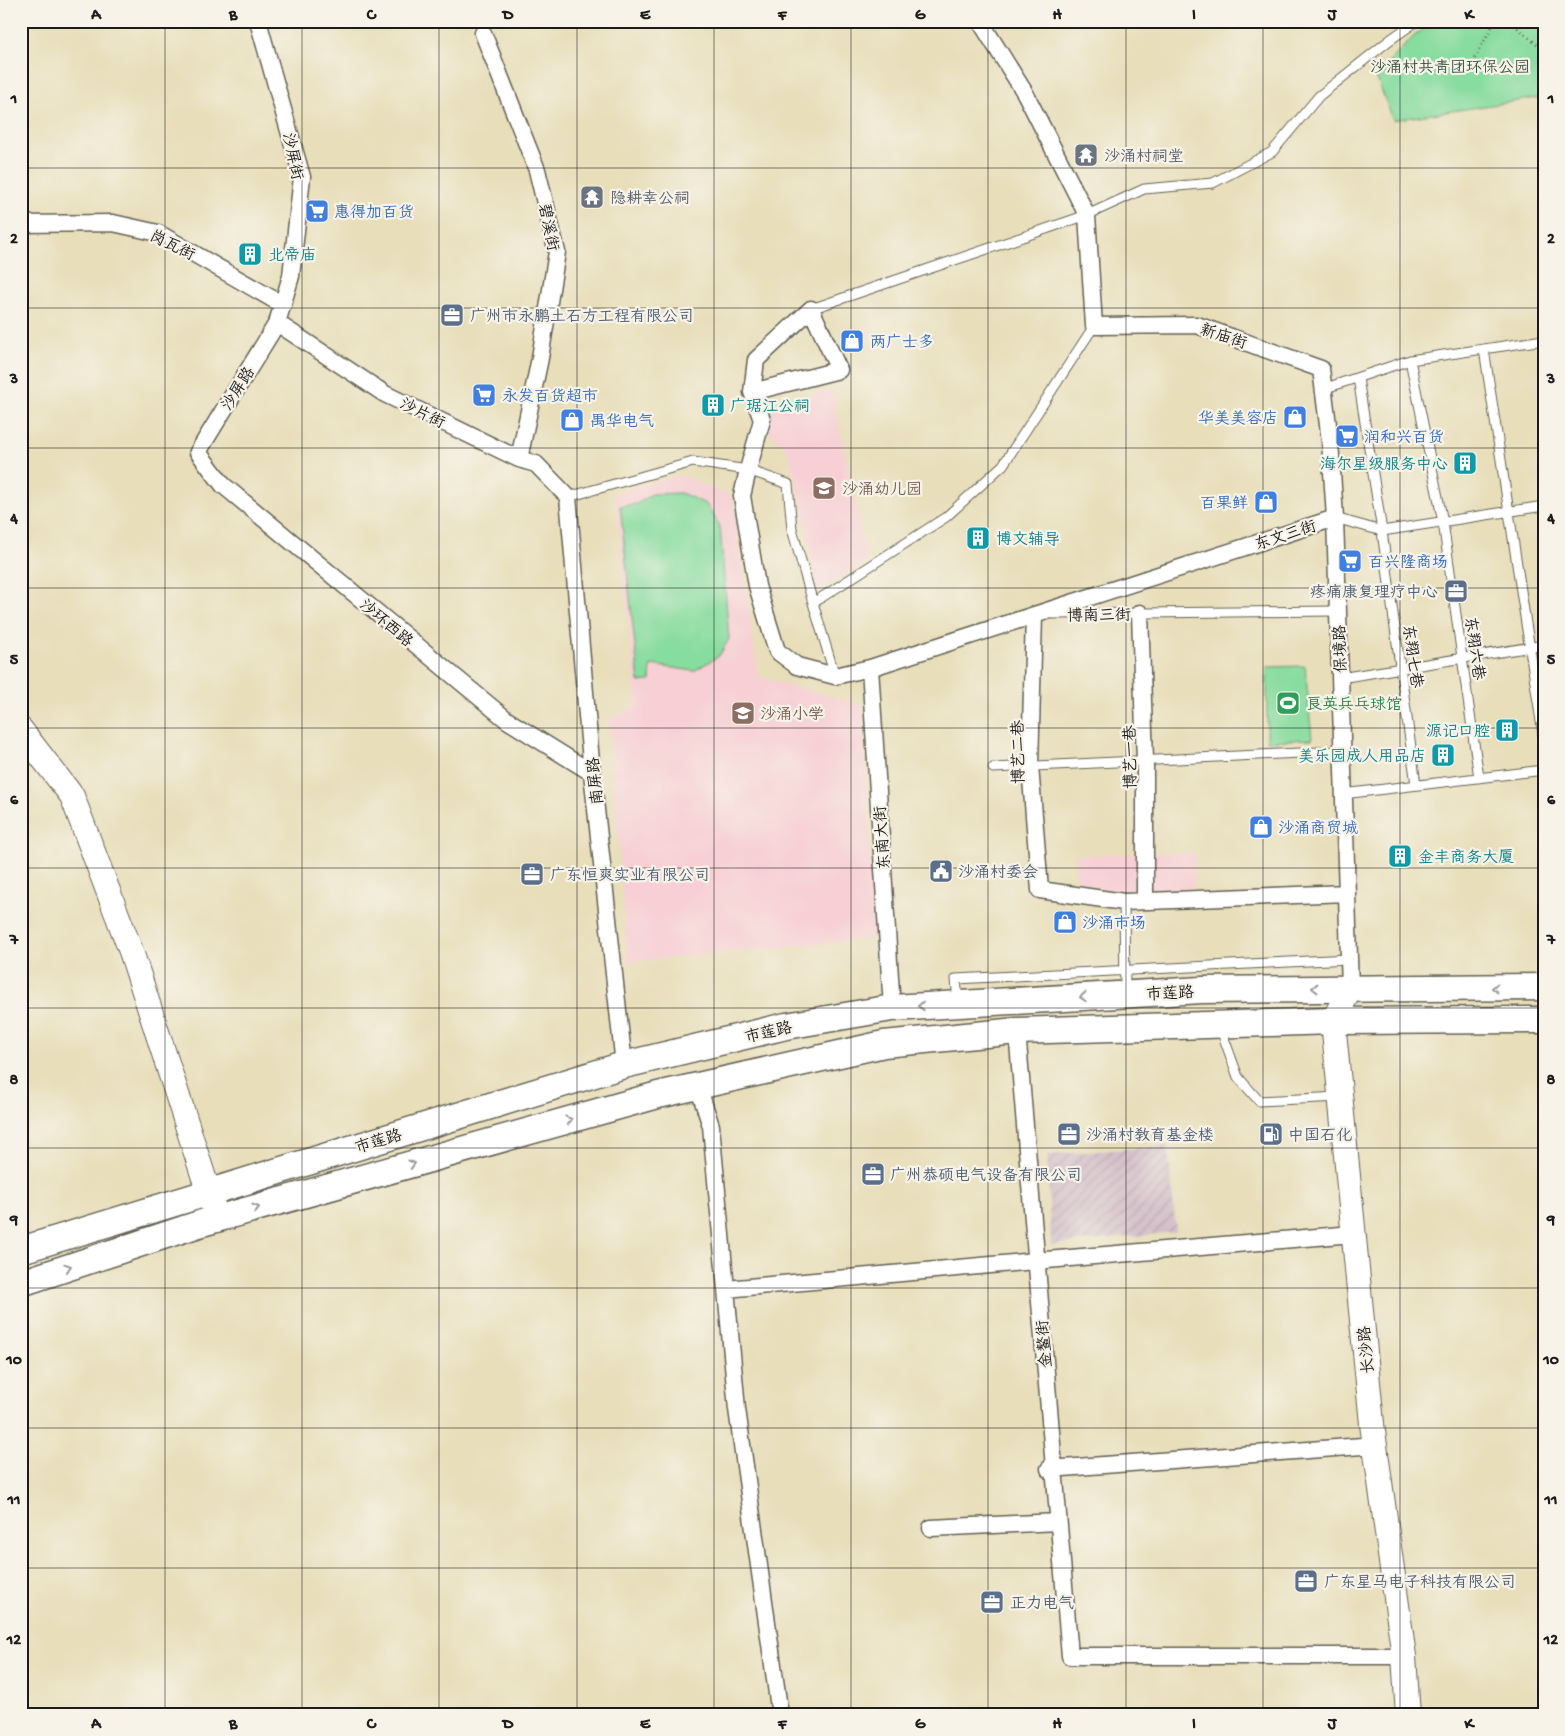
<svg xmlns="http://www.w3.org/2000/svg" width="1565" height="1736" viewBox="0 0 1565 1736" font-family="'Gochi Hand','LXGW WenKai TC',sans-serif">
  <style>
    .built { fill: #f7cfd4 }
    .industrial { fill: url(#industrial-furrows) }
    .green { fill: #87dc9f; stroke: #527c5e }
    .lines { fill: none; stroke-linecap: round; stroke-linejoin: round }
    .lane-casing { stroke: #636053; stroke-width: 11 }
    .street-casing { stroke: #636053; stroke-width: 19 }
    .secondary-casing { stroke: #636053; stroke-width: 26 }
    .primary-casing { stroke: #636053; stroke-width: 29 }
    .path { stroke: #636053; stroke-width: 3; stroke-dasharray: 1 4; stroke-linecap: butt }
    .lane { stroke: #fff; stroke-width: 9 }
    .street { stroke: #fff; stroke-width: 16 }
    .secondary { stroke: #fff; stroke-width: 24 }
    .primary { stroke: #fff; stroke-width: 26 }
    .oneway { stroke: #999 }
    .grid { fill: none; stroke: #1c1c1c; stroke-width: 1; stroke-opacity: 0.55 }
    .labels { text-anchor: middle; stroke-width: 4.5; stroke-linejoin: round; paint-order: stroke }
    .park-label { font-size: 16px; fill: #3c5643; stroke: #f7f3e8 }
    .worship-label { font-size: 16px; fill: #5b616d; stroke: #f7f3e8; text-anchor: start }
    .street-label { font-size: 16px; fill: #1c1c1c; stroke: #f7f3e8 }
    .shop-label { font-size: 16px; fill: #366cbe; stroke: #f7f3e8; text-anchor: start }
    .culture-label { font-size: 16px; fill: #0d838f; stroke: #f7f3e8; text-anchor: start }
    .service-label { font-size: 16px; fill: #4e5e75; stroke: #f7f3e8; text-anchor: start }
    .education-label { font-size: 16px; fill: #785e54; stroke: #f7f3e8; text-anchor: start }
    .leisure-label { font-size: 16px; fill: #27864d; stroke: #f7f3e8; text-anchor: start }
    .neatline { fill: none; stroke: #1c1c1c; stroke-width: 2 }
    .grid-label { font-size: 16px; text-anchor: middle; font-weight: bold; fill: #1c1c1c }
  </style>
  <defs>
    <pattern id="industrial-furrows" width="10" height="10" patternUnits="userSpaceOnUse" patternTransform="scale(1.25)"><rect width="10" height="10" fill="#d2bdc8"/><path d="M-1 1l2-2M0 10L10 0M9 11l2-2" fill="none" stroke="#b4a2ab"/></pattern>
  </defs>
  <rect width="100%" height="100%" fill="#f7f3e8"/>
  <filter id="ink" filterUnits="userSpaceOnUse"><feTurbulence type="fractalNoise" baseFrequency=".02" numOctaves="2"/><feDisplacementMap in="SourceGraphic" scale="10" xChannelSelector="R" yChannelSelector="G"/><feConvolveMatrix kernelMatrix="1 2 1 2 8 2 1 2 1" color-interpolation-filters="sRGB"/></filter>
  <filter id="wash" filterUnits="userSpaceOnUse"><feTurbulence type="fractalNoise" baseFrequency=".0096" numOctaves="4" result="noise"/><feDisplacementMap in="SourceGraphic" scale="20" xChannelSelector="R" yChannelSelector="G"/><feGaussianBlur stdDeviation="1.12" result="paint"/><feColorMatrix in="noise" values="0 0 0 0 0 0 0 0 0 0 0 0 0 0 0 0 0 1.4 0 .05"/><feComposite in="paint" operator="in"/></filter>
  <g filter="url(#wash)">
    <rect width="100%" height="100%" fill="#e8deba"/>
    <!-- built -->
    <path class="built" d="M 832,390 L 867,562 L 816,592 L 806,524 L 788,451 L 769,431 L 765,406 Z
      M 680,475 L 732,496 L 758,677 L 863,705 L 874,938 L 628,962 L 609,720 L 637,705 L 615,493 Z
      M 1195,853 L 1194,888 L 1077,891 L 1075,855 Z"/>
    <!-- industrial -->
    <path class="industrial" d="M 1168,1146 L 1176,1232 L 1051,1245 L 1047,1155 Z"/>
    <!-- green -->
    <path class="green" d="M 1433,21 L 1544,21 L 1544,97 L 1393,120 L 1376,76 L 1413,37 Z
      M 681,493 L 706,504 L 720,526 L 729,639 L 719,656 L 694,671 L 651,665 L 650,681 L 639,682 L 620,506 L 637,504 L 652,494 Z
      M 1305,666 L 1312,739 L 1267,741 L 1267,667 Z"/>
  </g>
  <g filter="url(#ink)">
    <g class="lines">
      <!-- lane casing -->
      <g class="lane-casing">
        <path id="lane" d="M 811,309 L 1087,215 L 1144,189 L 1213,183 L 1272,152 L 1319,96 L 1391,39 L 1417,21
          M 1484,349 L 1544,741
          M 1410,360 L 1443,522 L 1479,778
          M 1358,378 L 1382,531 L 1416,785
          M 1323,389 L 1410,360 L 1544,340
          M 568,497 L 693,462 L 748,470 L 788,484 L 792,529 L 813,603 L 835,676
          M 1335,518 L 1382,531 L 1544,506
          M 813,603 L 946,517 L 1003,465 L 1094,326
          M 1053,614 L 1337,611
          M 1340,678 L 1544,645
          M 993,768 L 1342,751
          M 1343,794 L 1544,770
          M 1124,902 L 1125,992
          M 958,1002 L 956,979 L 1349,959
          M 1220,1027 L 1238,1077 L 1259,1101 L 1340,1097"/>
      </g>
      <!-- street casing -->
      <g class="street-casing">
        <path id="street" d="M 258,21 L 302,177 L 291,276 L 277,323 L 198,452 L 223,485 L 507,720 L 592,773
          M 980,21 L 1025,93 L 1087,215 L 1094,326 L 1197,325 L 1321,369 L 1330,441 L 1335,518 L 1350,989
          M 483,33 L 537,170 L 557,252 L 540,358 L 519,459
          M 21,224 L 113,223 L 158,233 L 283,305
          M 277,323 L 385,394 L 519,459 L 536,464 L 568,497 L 592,773 L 624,1065
          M 752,392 L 839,370 L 811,309 L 756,360 L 752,392 L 762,420 L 748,470 L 742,496 L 757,586 L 777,651 L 797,666 L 835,676 L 870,668 L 1335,518
          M 1140,613 L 1145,761 L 1145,901
          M 1034,615 L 1030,766 L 1040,890 L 1124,902 L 1347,893
          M 870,668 L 892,1008
          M 1017,1031 L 1070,1656 L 1404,1656
          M 698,1086 L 711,1126 L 737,1409 L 780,1715
          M 726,1289 L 1035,1261 L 1353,1234
          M 1049,1469 L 1376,1445
          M 931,1528 L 1058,1522"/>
      </g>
      <!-- secondary casing -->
      <g class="secondary-casing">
        <path id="secondary" d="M 21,730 L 72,796 L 132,954 L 214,1209
          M 1350,989 L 1333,1021 L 1372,1424 L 1404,1656 L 1408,1715"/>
      </g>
      <!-- primary casing -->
      <g class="primary-casing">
        <path id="primary" d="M 21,1250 L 624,1065 L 786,1026 L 892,1008 L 1202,990 L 1544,987
          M 21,1283 L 202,1223 L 658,1095 L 884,1044 L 1017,1031 L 1333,1021 L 1544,1020"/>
      </g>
      <!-- path -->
      <path class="path" d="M 1510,21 L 1544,51
        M 1472,63 L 1495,21"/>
      <!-- lane -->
      <use href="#lane" class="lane"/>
      <!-- street -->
      <use href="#street" class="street"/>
      <!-- secondary -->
      <use href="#secondary" class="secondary"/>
      <!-- primary -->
      <use href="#primary" class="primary"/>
    </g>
    <!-- one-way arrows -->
    <defs><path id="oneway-chevron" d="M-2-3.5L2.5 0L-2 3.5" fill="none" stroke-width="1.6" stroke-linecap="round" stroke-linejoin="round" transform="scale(1.25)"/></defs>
    <g class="oneway">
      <use href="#oneway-chevron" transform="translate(1315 988) rotate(-180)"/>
      <use href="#oneway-chevron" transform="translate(1495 988) rotate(179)"/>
      <use href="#oneway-chevron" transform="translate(1083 997) rotate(177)"/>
      <use href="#oneway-chevron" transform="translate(921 1006) rotate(176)"/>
      <use href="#oneway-chevron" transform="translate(569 1120) rotate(-16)"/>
      <use href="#oneway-chevron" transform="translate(412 1164) rotate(-16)"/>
      <use href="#oneway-chevron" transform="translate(256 1208) rotate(-16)"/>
      <use href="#oneway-chevron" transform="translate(68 1267) rotate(-18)"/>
    </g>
  </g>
  <!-- grid -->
  <path class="grid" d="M 165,21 L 165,1715M 302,21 L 302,1715M 439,21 L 439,1715M 577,21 L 577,1715M 714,21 L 714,1715M 851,21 L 851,1715M 988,21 L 988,1715M 1126,21 L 1126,1715M 1263,21 L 1263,1715M 1400,21 L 1400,1715M 21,168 L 1544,168M 21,308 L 1544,308M 21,448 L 1544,448M 21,588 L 1544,588M 21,728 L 1544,728M 21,868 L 1544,868M 21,1008 L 1544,1008M 21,1148 L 1544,1148M 21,1288 L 1544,1288M 21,1428 L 1544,1428M 21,1568 L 1544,1568"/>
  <!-- icons -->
  <defs>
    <g id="temple-square" transform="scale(1.25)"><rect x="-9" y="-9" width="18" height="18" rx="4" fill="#6b7280" stroke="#f7f3e8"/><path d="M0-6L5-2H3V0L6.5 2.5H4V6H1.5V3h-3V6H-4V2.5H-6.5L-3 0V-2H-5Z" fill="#fff"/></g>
    <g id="supermarket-square" transform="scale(1.25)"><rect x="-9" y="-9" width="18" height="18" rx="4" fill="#3f7fe0" stroke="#f7f3e8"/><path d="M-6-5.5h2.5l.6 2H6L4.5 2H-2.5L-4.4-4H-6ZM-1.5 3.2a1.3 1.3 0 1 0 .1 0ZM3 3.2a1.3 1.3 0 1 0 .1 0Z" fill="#fff"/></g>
    <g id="building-square" transform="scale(1.25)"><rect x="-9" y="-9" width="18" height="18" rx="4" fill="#0f9aa8" stroke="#f7f3e8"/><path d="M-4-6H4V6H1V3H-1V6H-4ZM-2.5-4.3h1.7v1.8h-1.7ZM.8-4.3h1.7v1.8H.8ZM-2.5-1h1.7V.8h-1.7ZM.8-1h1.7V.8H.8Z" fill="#fff"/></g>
    <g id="office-square" transform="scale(1.25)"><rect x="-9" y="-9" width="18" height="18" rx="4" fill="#5c6f8a" stroke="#f7f3e8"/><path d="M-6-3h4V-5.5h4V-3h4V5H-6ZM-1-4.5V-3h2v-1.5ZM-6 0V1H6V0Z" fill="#fff"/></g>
    <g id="shop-square" transform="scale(1.25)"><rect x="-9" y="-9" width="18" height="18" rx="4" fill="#3f7fe0" stroke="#f7f3e8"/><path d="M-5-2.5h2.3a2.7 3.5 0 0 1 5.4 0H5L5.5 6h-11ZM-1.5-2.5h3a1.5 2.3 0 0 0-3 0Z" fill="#fff"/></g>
    <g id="school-square" transform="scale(1.25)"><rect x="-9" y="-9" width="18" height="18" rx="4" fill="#8d6e63" stroke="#f7f3e8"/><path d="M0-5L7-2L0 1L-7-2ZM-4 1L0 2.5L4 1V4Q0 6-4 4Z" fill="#fff"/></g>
    <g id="stadium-square" transform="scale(1.25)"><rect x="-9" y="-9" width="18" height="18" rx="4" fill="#2e9e5b" stroke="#f7f3e8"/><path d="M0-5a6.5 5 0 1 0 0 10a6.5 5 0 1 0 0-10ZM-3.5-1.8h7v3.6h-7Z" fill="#fff"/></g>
    <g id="civic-square" transform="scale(1.25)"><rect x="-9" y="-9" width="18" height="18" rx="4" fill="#5c6f8a" stroke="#f7f3e8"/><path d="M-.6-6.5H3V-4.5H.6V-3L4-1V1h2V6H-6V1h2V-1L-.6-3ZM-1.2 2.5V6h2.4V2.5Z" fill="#fff"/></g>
    <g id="fuel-square" transform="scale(1.25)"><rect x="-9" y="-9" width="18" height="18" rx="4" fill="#5c6f8a" stroke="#f7f3e8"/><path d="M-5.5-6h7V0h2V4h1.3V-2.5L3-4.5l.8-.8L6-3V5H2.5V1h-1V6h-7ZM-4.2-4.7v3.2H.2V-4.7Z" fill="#fff"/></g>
  </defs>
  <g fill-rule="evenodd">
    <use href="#temple-square" x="1086" y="155"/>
    <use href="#temple-square" x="592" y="197"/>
    <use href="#supermarket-square" x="317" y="211"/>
    <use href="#building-square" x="250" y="254"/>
    <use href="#office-square" x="452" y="315"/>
    <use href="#shop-square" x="852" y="341"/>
    <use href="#supermarket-square" x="484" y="395"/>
    <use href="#building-square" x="713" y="405"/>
    <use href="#shop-square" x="1295" y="417"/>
    <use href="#shop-square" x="572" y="420"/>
    <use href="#supermarket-square" x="1347" y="436"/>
    <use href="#building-square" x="1465" y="463"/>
    <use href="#school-square" x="824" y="488"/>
    <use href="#shop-square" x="1266" y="502"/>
    <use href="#building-square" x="978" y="538"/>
    <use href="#supermarket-square" x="1350" y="561"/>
    <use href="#office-square" x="1456" y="591"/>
    <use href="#stadium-square" x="1288" y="703"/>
    <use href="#school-square" x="743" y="713"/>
    <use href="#building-square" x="1507" y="730"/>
    <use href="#building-square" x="1443" y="755"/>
    <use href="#shop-square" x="1261" y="827"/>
    <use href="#building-square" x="1400" y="856"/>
    <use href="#civic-square" x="941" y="871"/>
    <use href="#office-square" x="532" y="874"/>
    <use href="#shop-square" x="1065" y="922"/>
    <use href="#office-square" x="1069" y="1134"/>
    <use href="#fuel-square" x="1271" y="1134"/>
    <use href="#office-square" x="873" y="1174"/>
    <use href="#office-square" x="1306" y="1581"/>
    <use href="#office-square" x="992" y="1602"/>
  </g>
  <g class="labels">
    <!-- park labels -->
    <g class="park-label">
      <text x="1450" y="72">沙涌村共青团环保公园</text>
    </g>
    <!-- worship labels -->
    <g class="worship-label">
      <text x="1104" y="161">沙涌村祠堂</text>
      <text x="610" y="203">隐耕幸公祠</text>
    </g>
    <!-- street labels -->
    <g class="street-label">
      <text transform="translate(294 156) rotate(78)" y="6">沙屏街</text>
      <text transform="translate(550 227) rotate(79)" y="6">碧溪街</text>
      <text transform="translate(173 244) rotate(26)" y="6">岗瓦街</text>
      <text transform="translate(1224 335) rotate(18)" y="6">新庙街</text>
      <text transform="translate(237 388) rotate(-58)" y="6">沙屏路</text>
      <text transform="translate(423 412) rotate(26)" y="6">沙片街</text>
      <text transform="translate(1285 534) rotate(-18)" y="6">东文三街</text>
      <text transform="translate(1099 614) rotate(-1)" y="6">博南三街</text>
      <text transform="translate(387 622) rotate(40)" y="6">沙环西路</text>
      <text transform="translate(1476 648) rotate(82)" y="6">东翔六巷</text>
      <text transform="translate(1339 649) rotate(-92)" y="6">保境路</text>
      <text transform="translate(1414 656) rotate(82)" y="6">东翔七巷</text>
      <text transform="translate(1017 752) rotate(-91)" y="6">博艺二巷</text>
      <text transform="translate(1129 757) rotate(-91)" y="6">博艺一巷</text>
      <text transform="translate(594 781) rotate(-96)" y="6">南屏路</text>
      <text transform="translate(881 838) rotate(-94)" y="6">东南大街</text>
      <text transform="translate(1170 992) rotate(-3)" y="6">市莲路</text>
      <text transform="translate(768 1031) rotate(-13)" y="6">市莲路</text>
      <text transform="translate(378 1140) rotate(-17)" y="6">市莲路</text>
      <text transform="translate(1043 1344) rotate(-95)" y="6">金鳌街</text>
      <text transform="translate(1365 1350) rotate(-95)" y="6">长沙路</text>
    </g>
    <!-- shop labels -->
    <g class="shop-label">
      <text x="334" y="217">惠得加百货</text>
      <text x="870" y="347">两广士多</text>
      <text x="502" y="401">永发百货超市</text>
      <text x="1278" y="423" text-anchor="end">华美美容店</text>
      <text x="590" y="426">禺华电气</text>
      <text x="1364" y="442">润和兴百货</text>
      <text x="1248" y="508" text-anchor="end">百果鲜</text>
      <text x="1368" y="567">百兴隆商场</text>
      <text x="1278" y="833">沙涌商贸城</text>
      <text x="1082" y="928">沙涌市场</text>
    </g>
    <!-- culture labels -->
    <g class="culture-label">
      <text x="268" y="260">北帝庙</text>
      <text x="730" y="411">广琚江公祠</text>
      <text x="1448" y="469" text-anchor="end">海尔星级服务中心</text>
      <text x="996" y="544">博文辅导</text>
      <text x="1490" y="736" text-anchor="end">源记口腔</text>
      <text x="1426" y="761" text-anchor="end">美乐园成人用品店</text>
      <text x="1418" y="862">金丰商务大厦</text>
    </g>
    <!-- service labels -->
    <g class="service-label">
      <text x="470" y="321">广州市永鹏土石方工程有限公司</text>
      <text x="1438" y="597" text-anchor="end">疼痛康复理疗中心</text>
      <text x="958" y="877">沙涌村委会</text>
      <text x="550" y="880">广东恒爽实业有限公司</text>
      <text x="1086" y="1140">沙涌村教育基金楼</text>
      <text x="1288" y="1140">中国石化</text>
      <text x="890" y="1180">广州恭硕电气设备有限公司</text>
      <text x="1324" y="1587">广东星马电子科技有限公司</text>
      <text x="1010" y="1608">正力电气</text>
    </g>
    <!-- education labels -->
    <g class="education-label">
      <text x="842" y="494">沙涌幼儿园</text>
      <text x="760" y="719">沙涌小学</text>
    </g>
    <!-- leisure labels -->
    <g class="leisure-label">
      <text x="1306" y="709">良英兵乓球馆</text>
    </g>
  </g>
  <!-- margin -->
  <rect width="1565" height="1736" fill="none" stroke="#f7f3e8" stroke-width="55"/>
  <rect x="28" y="28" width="1510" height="1680" class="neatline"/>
  <g class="grid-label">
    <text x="96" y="19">A</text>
    <text x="233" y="19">B</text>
    <text x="371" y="19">C</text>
    <text x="508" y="19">D</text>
    <text x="645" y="19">E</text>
    <text x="782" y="19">F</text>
    <text x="920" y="19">G</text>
    <text x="1057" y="19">H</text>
    <text x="1194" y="19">I</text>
    <text x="1332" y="19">J</text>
    <text x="1469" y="19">K</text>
    <text x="14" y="103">1</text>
    <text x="1551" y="103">1</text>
    <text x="14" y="243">2</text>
    <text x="1551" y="243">2</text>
    <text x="14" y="383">3</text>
    <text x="1551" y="383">3</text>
    <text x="14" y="523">4</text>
    <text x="1551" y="523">4</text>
    <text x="14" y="664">5</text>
    <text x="1551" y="664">5</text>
    <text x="14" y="804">6</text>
    <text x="1551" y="804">6</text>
    <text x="14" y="944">7</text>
    <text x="1551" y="944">7</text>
    <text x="14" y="1084">8</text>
    <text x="1551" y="1084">8</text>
    <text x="14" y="1224">9</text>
    <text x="1551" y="1224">9</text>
    <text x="14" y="1364">10</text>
    <text x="1551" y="1364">10</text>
    <text x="14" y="1504">11</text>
    <text x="1551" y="1504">11</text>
    <text x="14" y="1644">12</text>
    <text x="1551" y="1644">12</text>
    <text x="96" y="1728">A</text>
    <text x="233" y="1728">B</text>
    <text x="371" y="1728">C</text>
    <text x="508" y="1728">D</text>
    <text x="645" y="1728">E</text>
    <text x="782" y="1728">F</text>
    <text x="920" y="1728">G</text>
    <text x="1057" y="1728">H</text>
    <text x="1194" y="1728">I</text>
    <text x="1332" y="1728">J</text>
    <text x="1469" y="1728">K</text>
  </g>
</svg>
